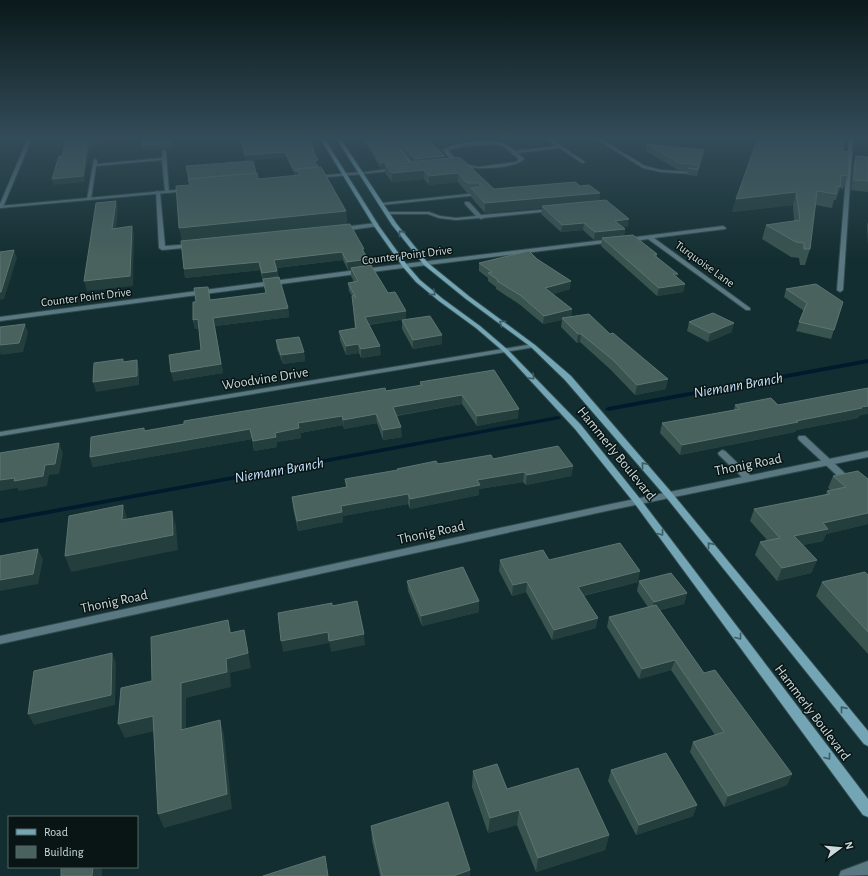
<svg xmlns="http://www.w3.org/2000/svg" width="868" height="876" viewBox="0 0 868 876" font-family="'Alegreya Sans',sans-serif">
  <style>
    .lines { fill: none; stroke-linecap: round; stroke-linejoin: round }
    .stream { fill: #001b2e; fill-rule: evenodd }
    .service-casing { stroke: #304a4c; stroke-width: 2 }
    .minor-casing { stroke: #304a4c; stroke-width: 2 }
    .secondary-casing { stroke: #304a4c; stroke-width: 2 }
    .service { fill: #5a7882; fill-rule: evenodd }
    .minor { fill: #5a7882; fill-rule: evenodd }
    .secondary { fill: #73a5b5; fill-rule: evenodd }
    .wall { fill: #39534f; fill-rule: evenodd }
    .shaded-wall { fill: #233e3c }
    .building { fill: #49625e; stroke: #5d7572 }
    .oneway { stroke: #3e5c65 }
    .labels { text-anchor: middle; stroke-width: 3; stroke-linejoin: round; paint-order: stroke }
    .far-street-label { font-size: 12px; fill: #cbdbdc; stroke: #091415 }
    .street-label { font-size: 14px; fill: #cbdbdc; stroke: #091415 }
    .water-label { font-size: 15px; font-style: italic; fill: #c6e5fd; stroke: #091415 }
  </style>
  <rect width="100%" height="100%" fill="#132e30"/>
  <g class="lines">
    <!-- stream -->
    <path class="stream" d="M 868,359 L 868,363 L 608,411 L 605,409 L 608,407 Z
      M 587,411 L 590,413 L 589,414 L 579,416 L 576,414 L 577,413 Z
      M 558,416 L 560,417 L 561,418 L 560,419 L 0,523 L 0,519 Z"/>
    <!-- service casing -->
    <g class="service-casing">
      <path id="service" d="M 28,138 L 32,138 L 3,207 L 0,208 L 0,204 Z
        M 545,138 L 549,138 L 585,162 L 582,163 L 560,148 L 517,153 L 524,159 C 514,169 468,171 456,164 C 451,161 446,154 443,150 C 455,142 490,138 504,144 C 508,145 511,148 515,151 L 557,146 ZM 492,144 L 503,146 L 519,159 L 516,162 L 478,167 L 459,163 L 448,150 L 465,146 Z
        M 849,138 L 853,138 L 843,290 L 840,292 L 837,290 Z
        M 395,144 L 397,144 L 415,166 L 415,168 L 413,168 L 395,146 Z
        M 163,150 L 166,151 L 169,193 L 165,192 L 162,160 L 96,166 L 91,199 L 89,200 L 87,199 L 94,159 L 97,160 L 97,164 L 162,158 Z
        M 395,168 L 397,169 L 397,170 L 362,174 L 360,173 Z
        M 156,191 L 160,192 L 165,246 L 192,244 L 194,245 L 194,247 L 162,250 L 159,248 Z
        M 477,193 L 479,194 L 479,195 L 382,205 L 380,204 L 382,203 Z
        M 465,202 L 469,202 L 481,215 L 551,209 L 553,210 L 551,211 L 483,218 L 481,219 L 479,218 L 456,220 L 439,218 L 428,214 L 387,214 L 385,213 L 387,212 L 429,212 L 440,216 L 456,218 L 476,216 L 465,204 Z
        M 376,223 L 378,224 L 378,226 L 343,231 L 340,229 L 343,227 Z
        M 799,436 L 805,436 L 850,478 L 851,480 L 850,482 L 844,482 L 799,440 L 798,438 Z
        M 722,450 L 725,451 L 752,477 L 753,479 L 752,481 L 746,481 L 719,455 L 718,453 Z"/>
    </g>
    <!-- minor casing -->
    <g class="minor-casing">
      <path id="minor" d="M 595,138 L 599,138 L 645,166 L 661,170 L 694,172 L 696,173 L 694,174 L 661,172 L 643,168 Z
        M 362,172 L 364,173 L 364,174 L 315,178 L 313,177 L 315,176 Z
        M 186,189 L 188,189 L 188,191 L 0,208 L 0,206 Z
        M 723,226 L 726,228 L 725,229 L 654,238 L 750,308 L 750,310 L 746,310 L 648,239 L 628,242 L 625,240 L 628,238 Z
        M 612,239 L 614,240 L 614,242 L 387,270 L 0,321 L 0,317 L 387,266 Z
        M 533,344 L 536,346 L 535,347 L 0,436 L 0,432 Z
        M 868,451 L 868,457 L 611,510 L 0,644 L 0,636 L 611,504 Z
        M 868,861 L 868,875 L 839,876 L 841,871 Z"/>
    </g>
    <!-- secondary casing -->
    <g class="secondary-casing">
      <path id="secondary" d="M 320,138 L 324,138 L 379,226 L 407,265 L 420,280 L 443,299 L 480,326 L 508,350 L 581,425 L 641,500 L 868,799 L 868,817 L 863,815 L 635,504 L 575,429 L 504,352 L 476,328 L 439,301 L 416,282 L 403,267 L 374,226 Z
        M 336,138 L 340,138 L 396,223 L 428,263 L 470,297 L 535,345 L 571,376 L 672,493 L 868,731 L 868,746 L 864,744 L 666,497 L 565,380 L 531,347 L 466,299 L 424,265 L 392,225 Z"/>
    </g>
    <!-- service -->
    <use href="#service" class="service"/>
    <!-- minor -->
    <use href="#minor" class="minor"/>
    <!-- secondary -->
    <use href="#secondary" class="secondary"/>
  </g>
  <!-- wall -->
  <path class="wall" d="M 240,138 L 307,138 L 314,149 L 314,154 L 319,166 L 318,166 L 346,211 L 347,224 L 368,259 L 368,266 L 406,319 L 369,325 L 381,355 L 361,358 L 359,353 L 346,355 L 340,340 L 339,331 L 355,329 L 352,296 L 349,291 L 348,283 L 354,282 L 351,276 L 351,269 L 348,270 L 343,260 L 277,268 L 278,277 L 288,308 L 289,317 L 215,326 L 223,373 L 173,381 L 201,350 L 199,328 L 195,329 L 193,320 L 210,300 L 266,293 L 260,270 L 185,278 L 184,269 L 182,241 L 190,185 L 256,173 L 258,179 L 295,175 L 286,157 L 246,161 Z
    M 360,138 L 426,138 L 445,156 L 445,158 L 451,159 L 494,189 L 599,201 L 628,227 L 623,227 L 625,229 L 624,236 L 657,254 L 657,257 L 677,278 L 685,284 L 683,292 L 657,296 L 601,246 L 602,239 L 594,240 L 583,230 L 561,232 L 541,214 L 542,208 L 485,213 L 471,197 L 471,193 L 467,193 L 458,182 L 429,185 L 424,179 L 392,182 L 385,173 L 385,168 L 381,169 L 369,148 ZM 396,143 L 413,161 L 408,162 L 408,160 L 395,144 Z
    M 647,144 L 702,156 L 697,176 L 687,175 L 688,171 L 678,170 L 646,151 Z
    M 843,151 L 848,176 L 843,189 L 840,188 L 836,200 L 834,200 L 832,208 L 816,205 L 810,249 L 805,265 L 800,265 L 799,258 L 791,257 L 762,239 L 766,225 L 794,221 L 793,205 L 732,212 L 736,199 Z
    M 856,156 L 868,157 L 868,192 L 851,190 L 853,165 Z
    M 868,222 L 868,246 L 867,225 Z
    M 537,259 L 570,289 L 553,294 L 572,309 L 571,317 L 666,389 L 635,395 L 611,370 L 580,342 L 577,343 L 561,327 L 562,320 L 543,324 L 519,304 L 496,289 L 496,287 L 488,281 L 488,278 L 479,271 L 479,263 Z
    M 816,284 L 834,330 L 831,339 L 796,331 L 804,311 L 784,297 L 786,289 Z
    M 402,320 L 442,335 L 442,344 L 413,349 L 402,329 Z
    M 689,322 L 732,332 L 708,342 L 687,331 Z
    M 276,340 L 304,352 L 305,361 L 283,364 L 277,349 Z
    M 494,370 L 518,418 L 477,426 L 462,404 L 397,416 L 402,437 L 383,440 L 377,423 L 344,429 L 343,425 L 300,433 L 301,438 L 277,442 L 277,447 L 254,451 L 252,439 L 93,467 L 90,457 L 144,428 L 145,431 L 386,391 L 420,386 L 420,382 Z
    M 735,405 L 778,405 L 859,416 L 858,418 L 796,430 L 795,432 L 680,455 L 660,433 L 662,423 L 734,410 Z
    M 493,459 L 573,466 L 571,476 L 526,485 L 523,482 L 479,489 L 479,495 L 410,509 L 408,504 L 343,516 L 343,522 L 298,531 L 293,508 L 292,497 L 346,487 L 345,479 L 397,470 L 397,469 Z
    M 833,476 L 868,479 L 868,524 L 826,534 L 823,541 L 803,545 L 817,560 L 811,573 L 777,581 L 755,555 L 760,542 L 767,540 L 750,521 L 754,509 L 826,494 L 827,491 L 831,491 L 828,488 Z
    M 500,560 L 549,560 L 638,582 L 583,596 L 596,628 L 552,640 L 526,592 L 512,596 L 499,571 Z
    M 868,575 L 868,654 L 816,596 L 822,582 Z
    M 407,581 L 479,601 L 479,612 L 422,626 L 408,591 Z
    M 639,581 L 687,593 L 684,604 L 660,610 L 704,673 L 792,774 L 787,785 L 724,807 L 690,752 L 693,742 L 715,735 L 671,670 L 639,679 L 607,627 L 609,617 L 648,607 L 637,591 Z
    M 611,770 L 697,805 L 693,816 L 636,835 L 608,781 Z
    M 473,771 L 507,789 L 609,835 L 605,850 L 536,872 L 517,825 L 488,833 L 472,787 Z
    M 371,826 L 470,876 L 380,876 L 372,841 Z"/>
  <!-- shaded-wall -->
  <path class="shaded-wall" d="M 110,138 L 144,138 L 144,140 L 90,145 L 84,182 L 54,185 L 52,179 L 88,139 Z
    M 171,138 L 218,138 L 172,141 L 172,149 L 143,151 L 141,146 Z
    M 396,138 L 396,143 L 393,146 L 393,140 Z
    M 285,152 L 286,157 L 246,161 L 245,155 Z
    M 445,156 L 445,161 L 416,164 L 416,159 Z
    M 318,160 L 319,166 L 315,167 L 314,161 Z
    M 408,160 L 408,166 L 385,164 L 385,168 L 381,169 L 381,163 Z
    M 424,170 L 424,179 L 392,182 L 392,173 Z
    M 295,171 L 297,171 L 298,177 L 296,177 Z
    M 458,173 L 458,182 L 429,185 L 429,176 Z
    M 796,192 L 793,205 L 732,212 L 736,199 Z
    M 600,193 L 599,203 L 542,206 L 542,208 L 485,213 L 485,203 Z
    M 116,201 L 118,209 L 115,238 L 112,229 Z
    M 346,211 L 347,225 L 182,243 L 179,228 Z
    M 629,219 L 628,227 L 614,228 L 615,221 Z
    M 584,223 L 583,230 L 561,232 L 562,225 Z
    M 132,226 L 134,235 L 133,286 L 87,291 L 84,281 Z
    M 625,229 L 624,236 L 594,240 L 595,232 Z
    M 14,250 L 17,258 L 4,299 L 0,300 L 0,292 Z
    M 342,252 L 343,260 L 275,268 L 274,260 Z
    M 368,259 L 368,267 L 351,268 L 351,269 L 348,270 L 347,262 Z
    M 259,262 L 260,270 L 185,278 L 184,269 Z
    M 277,271 L 278,279 L 263,281 L 262,273 Z
    M 673,274 L 678,274 L 676,282 Z
    M 571,281 L 570,289 L 545,297 L 545,288 Z
    M 685,284 L 683,292 L 657,296 L 659,288 Z
    M 288,308 L 289,317 L 215,326 L 223,373 L 173,381 L 171,372 L 221,364 L 213,318 Z
    M 572,309 L 571,318 L 562,318 L 562,320 L 543,324 L 544,316 Z
    M 406,311 L 406,319 L 366,325 L 365,317 Z
    M 198,319 L 200,328 L 195,329 L 193,320 Z
    M 734,323 L 732,332 L 708,342 L 710,333 Z
    M 25,324 L 28,333 L 23,352 L 1,355 L 0,353 L 0,345 Z
    M 578,334 L 581,334 L 580,342 L 577,343 Z
    M 442,335 L 442,344 L 413,349 L 413,340 Z
    M 358,344 L 359,353 L 346,355 L 346,346 Z
    M 380,346 L 381,355 L 361,358 L 361,349 Z
    M 304,352 L 305,361 L 283,364 L 281,355 Z
    M 137,360 L 139,369 L 139,385 L 96,392 L 93,382 Z
    M 668,379 L 666,389 L 635,395 L 637,385 Z
    M 462,395 L 462,404 L 393,416 L 393,407 Z
    M 868,406 L 868,414 L 859,416 L 858,418 L 796,430 L 795,432 L 680,455 L 682,445 Z
    M 519,409 L 518,418 L 477,426 L 477,416 Z
    M 376,414 L 377,423 L 344,429 L 343,420 Z
    M 342,416 L 343,425 L 300,433 L 301,438 L 277,442 L 277,447 L 254,451 L 253,441 L 298,423 Z
    M 401,427 L 402,437 L 383,440 L 383,430 Z
    M 250,429 L 252,439 L 93,467 L 90,457 Z
    M 59,443 L 63,453 L 59,474 L 49,475 L 47,486 L 19,491 L 17,488 L 0,491 L 0,480 L 45,465 Z
    M 573,466 L 571,476 L 526,485 L 527,475 Z
    M 524,472 L 523,482 L 479,489 L 479,495 L 410,509 L 410,499 L 477,480 Z
    M 408,494 L 408,504 L 343,516 L 343,522 L 298,531 L 297,521 L 341,506 Z
    M 123,505 L 128,521 L 122,520 Z
    M 172,511 L 176,526 L 178,550 L 71,572 L 65,556 Z
    M 868,513 L 868,524 L 826,534 L 823,541 L 789,548 L 794,536 L 823,523 Z
    M 38,549 L 43,560 L 38,584 L 0,591 L 0,580 Z
    M 817,560 L 811,573 L 777,581 L 782,568 Z
    M 640,571 L 638,582 L 576,597 L 578,587 Z
    M 527,582 L 526,592 L 512,596 L 513,585 Z
    M 687,593 L 684,604 L 651,612 L 654,602 Z
    M 479,601 L 479,612 L 422,626 L 421,616 Z
    M 598,618 L 596,628 L 552,640 L 554,630 Z
    M 228,620 L 232,634 L 230,633 Z
    M 244,630 L 247,644 L 251,668 L 230,673 L 231,687 L 186,698 L 186,745 L 181,730 L 181,683 L 226,659 Z
    M 328,632 L 329,643 L 283,652 L 281,641 Z
    M 364,634 L 365,645 L 331,652 L 329,641 Z
    M 112,653 L 116,663 L 115,705 L 34,725 L 28,714 Z
    M 675,660 L 671,670 L 639,679 L 642,669 Z
    M 153,716 L 159,730 L 125,738 L 118,724 Z
    M 220,720 L 224,735 L 232,809 L 164,828 L 158,814 Z
    M 792,774 L 787,785 L 724,807 L 728,796 Z
    M 697,805 L 693,816 L 636,835 L 639,825 Z
    M 519,810 L 517,825 L 488,833 L 490,818 Z
    M 609,835 L 605,850 L 536,872 L 538,858 Z
    M 93,867 L 100,867 L 102,870 L 102,876 L 92,876 Z
    M 470,870 L 470,876 L 453,876 Z"/>
  <!-- building -->
  <path class="building" d="M 67,138 L 110,138 L 88,139 L 83,176 L 52,179 L 59,156 L 62,156 Z
    M 143,138 L 171,138 L 171,143 L 141,146 Z
    M 241,138 L 307,138 L 314,149 L 312,149 L 318,160 L 314,161 L 318,167 L 297,169 L 297,171 L 295,171 L 285,152 L 245,155 Z
    M 364,138 L 396,138 L 393,140 L 408,160 L 381,163 L 368,143 Z
    M 396,138 L 426,138 L 445,156 L 416,159 Z
    M 758,138 L 844,138 L 843,151 L 849,152 L 848,176 L 841,175 L 840,187 L 837,186 L 836,194 L 817,191 L 810,249 L 804,249 L 804,243 L 796,242 L 766,225 L 800,220 L 796,192 L 736,199 Z
    M 647,144 L 704,150 L 698,170 L 688,168 L 696,169 L 699,167 L 698,165 L 679,163 Z
    M 856,156 L 868,157 L 868,181 L 854,180 Z
    M 457,157 L 461,158 L 494,189 L 575,182 L 580,186 L 589,185 L 600,193 L 485,203 L 471,188 L 480,187 L 480,183 L 467,183 L 458,173 L 429,176 L 424,170 L 392,173 L 385,164 L 450,158 L 451,159 Z
    M 253,161 L 256,173 L 189,179 L 186,166 Z
    M 321,167 L 346,211 L 179,228 L 176,186 L 190,185 L 188,179 L 257,173 L 258,179 L 300,175 L 297,169 Z
    M 606,200 L 629,219 L 615,221 L 625,229 L 595,232 L 584,223 L 562,225 L 542,206 Z
    M 116,201 L 112,229 L 132,226 L 130,276 L 84,281 L 96,203 Z
    M 350,224 L 364,249 L 362,249 L 368,259 L 347,262 L 342,252 L 274,260 L 277,271 L 262,273 L 259,262 L 184,269 L 181,241 Z
    M 633,235 L 657,254 L 654,255 L 678,274 L 673,274 L 685,284 L 659,288 L 602,238 Z
    M 14,250 L 1,292 L 0,292 L 0,252 Z
    M 529,251 L 537,259 L 571,281 L 545,288 L 572,309 L 544,316 L 520,295 L 497,281 L 498,280 L 488,273 L 492,272 L 479,263 Z
    M 371,265 L 388,293 L 395,292 L 406,311 L 365,317 L 380,346 L 361,349 L 358,344 L 346,346 L 339,331 L 356,328 L 352,296 L 354,295 L 356,298 L 348,283 L 358,281 L 351,268 Z
    M 279,277 L 288,308 L 213,318 L 221,364 L 171,372 L 169,355 L 201,350 L 198,319 L 193,320 L 193,302 L 196,302 L 194,288 L 208,287 L 210,300 L 266,293 L 263,279 Z
    M 816,284 L 843,302 L 834,330 L 799,322 L 807,303 L 786,289 Z
    M 713,313 L 734,323 L 710,333 L 689,322 Z
    M 589,314 L 610,334 L 613,333 L 668,379 L 637,385 L 613,360 L 581,334 L 578,334 L 562,318 Z
    M 430,316 L 442,335 L 413,340 L 402,320 Z
    M 25,324 L 19,343 L 0,345 L 0,327 Z
    M 299,337 L 304,352 L 281,355 L 276,340 Z
    M 123,359 L 123,362 L 137,360 L 137,376 L 93,382 L 94,363 Z
    M 494,370 L 519,409 L 477,416 L 462,395 L 393,407 L 401,427 L 383,430 L 376,414 L 343,420 L 342,416 L 298,423 L 299,428 L 275,433 L 276,437 L 253,441 L 250,429 L 90,457 L 91,437 L 144,428 L 144,431 L 184,424 L 184,421 L 385,388 L 386,391 L 422,385 L 420,382 Z
    M 868,388 L 868,406 L 861,407 L 862,408 L 796,421 L 798,422 L 682,445 L 662,423 L 740,409 L 735,405 L 771,398 L 778,405 Z
    M 59,443 L 55,464 L 45,465 L 43,476 L 14,481 L 15,478 L 0,480 L 0,453 Z
    M 558,446 L 573,466 L 527,475 L 524,472 L 477,480 L 480,485 L 410,499 L 408,494 L 341,506 L 342,512 L 297,521 L 292,497 L 347,487 L 345,479 L 398,470 L 397,469 L 436,461 L 438,464 L 491,455 L 493,459 Z
    M 858,471 L 868,479 L 868,513 L 823,523 L 828,529 L 794,536 L 817,560 L 782,568 L 760,542 L 780,538 L 754,509 L 830,494 L 827,491 L 846,487 L 833,476 Z
    M 123,505 L 122,520 L 172,511 L 173,535 L 65,556 L 69,516 Z
    M 620,543 L 640,571 L 578,587 L 598,618 L 554,630 L 527,582 L 513,585 L 500,560 L 543,550 L 549,560 Z
    M 38,549 L 33,574 L 0,580 L 0,556 Z
    M 463,567 L 479,601 L 421,616 L 407,581 Z
    M 865,572 L 868,575 L 868,632 L 822,582 Z
    M 671,573 L 687,593 L 654,602 L 639,581 Z
    M 357,601 L 364,634 L 329,641 L 328,632 L 281,641 L 278,613 L 332,603 L 332,606 Z
    M 656,605 L 704,673 L 715,670 L 792,774 L 728,796 L 693,742 L 724,732 L 675,660 L 642,669 L 609,617 Z
    M 228,620 L 230,633 L 244,630 L 248,653 L 226,659 L 227,672 L 181,683 L 181,730 L 220,720 L 227,794 L 158,814 L 153,716 L 118,724 L 121,688 L 152,681 L 151,637 Z
    M 112,653 L 111,695 L 28,714 L 34,671 Z
    M 666,753 L 697,805 L 639,825 L 611,770 Z
    M 497,764 L 507,789 L 578,768 L 609,835 L 538,858 L 519,810 L 490,818 L 473,771 Z
    M 448,802 L 470,870 L 453,876 L 382,876 L 371,826 Z
    M 325,856 L 328,876 L 263,876 Z
    M 61,867 L 93,867 L 92,876 L 61,876 Z"/>
  <!-- one-way arrows -->
  <defs><path id="oneway-chevron" d="M-2-3.5L2.5 0L-2 3.5" fill="none" stroke-width="1.6" stroke-linecap="round" stroke-linejoin="round"/></defs>
  <g class="oneway">
    <use href="#oneway-chevron" transform="translate(401 233) rotate(-129)"/>
    <use href="#oneway-chevron" transform="translate(433 293) rotate(41)"/>
    <use href="#oneway-chevron" transform="translate(502 323) rotate(-144)"/>
    <use href="#oneway-chevron" transform="translate(532 377) rotate(45)"/>
    <use href="#oneway-chevron" transform="translate(644 465) rotate(-131)"/>
    <use href="#oneway-chevron" transform="translate(661 533) rotate(53)"/>
    <use href="#oneway-chevron" transform="translate(710 545) rotate(-129)"/>
    <use href="#oneway-chevron" transform="translate(739 637) rotate(53)"/>
    <use href="#oneway-chevron" transform="translate(843 709) rotate(-129)"/>
    <use href="#oneway-chevron" transform="translate(828 757) rotate(53)"/>
  </g>
  <!-- sky -->
  <linearGradient id="sky" x2="0" y2="1"><stop stop-color="#0a191a"/><stop offset="0.53" stop-color="#334c59"/><stop offset="1" stop-color="#334c59" stop-opacity="0"/></linearGradient>
  <rect width="868" height="260" fill="url(#sky)"/>
  <g class="labels">
    <!-- far-street labels -->
    <g class="far-street-label">
      <text transform="translate(407 255) rotate(-7)" y="4">Counter Point Drive</text>
      <text transform="translate(705 264) rotate(36)" y="4">Turquoise Lane</text>
      <text transform="translate(86 297) rotate(-7)" y="4">Counter Point Drive</text>
    </g>
    <!-- street labels -->
    <g class="street-label">
      <text transform="translate(265 378) rotate(-9)" y="5">Woodvine Drive</text>
      <text transform="translate(617 453) rotate(51)" y="5">Hammerly Boulevard</text>
      <text transform="translate(748 464) rotate(-11)" y="5">Thonig Road</text>
      <text transform="translate(431 532) rotate(-12)" y="5">Thonig Road</text>
      <text transform="translate(114 601) rotate(-12)" y="5">Thonig Road</text>
      <text transform="translate(813 712) rotate(53)" y="5">Hammerly Boulevard</text>
    </g>
    <!-- water labels -->
    <g class="water-label">
      <text transform="translate(738 385) rotate(-10)" y="5">Niemann Branch</text>
      <text transform="translate(279 470) rotate(-10)" y="5">Niemann Branch</text>
    </g>
  </g>
  <!-- legend -->
  <rect x="8" y="816" width="130" height="52" fill="#091415" stroke="#576465"/>
  <rect x="16" y="829" width="20" height="6" fill="#73a5b5" stroke="#576465"/>
  <text x="44" y="836" font-size="12" fill="#cbdbdc">Road</text>
  <rect x="16" y="846" width="20" height="12" fill="#49625e" stroke="#576465"/>
  <text x="44" y="856" font-size="12" fill="#cbdbdc">Building</text>
  <!-- north arrow -->
  <g transform="translate(840 848) rotate(74)" stroke="#091415" stroke-width="3" paint-order="stroke">
  <path d="M0-3L7 15L0 10L-7 15Z" fill="#cbdbdc"/>
  <text y="-6" font-size="11" font-weight="bold" text-anchor="middle" fill="#cbdbdc">N</text>
  </g>
</svg>
